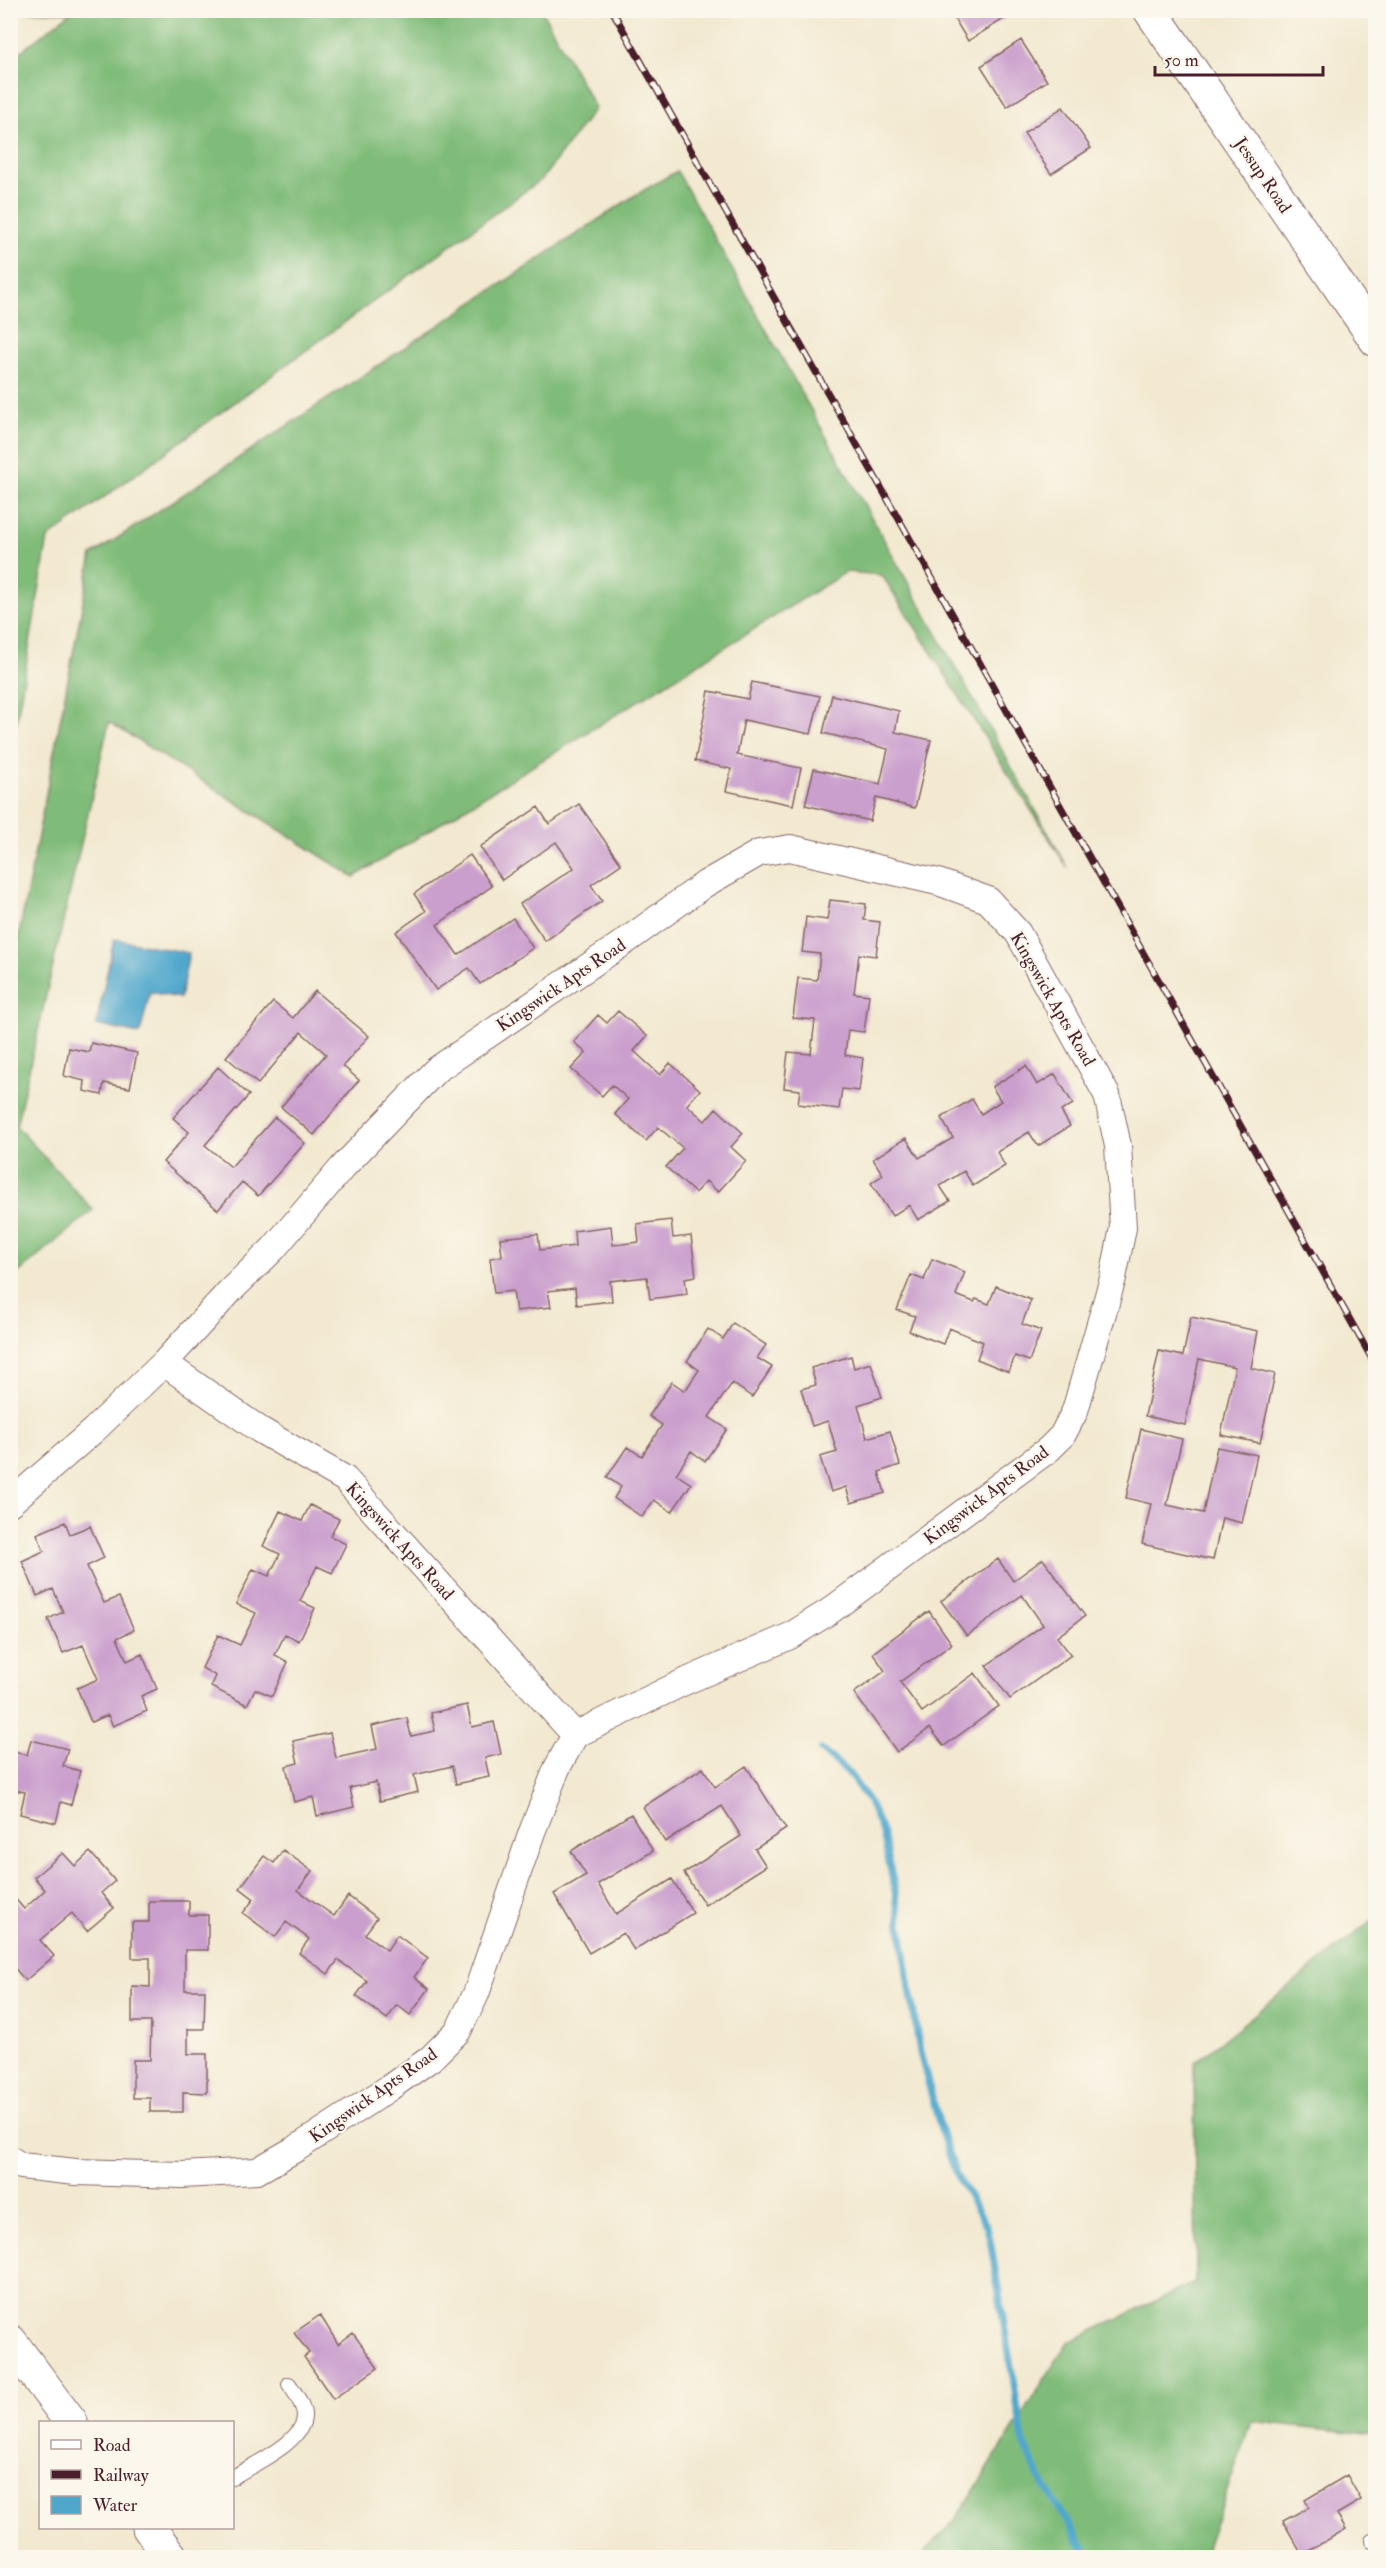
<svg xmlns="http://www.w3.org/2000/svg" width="1386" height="2568" viewBox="0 0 1386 2568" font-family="'IM FELL Double Pica',serif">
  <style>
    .forest { fill: #80bc79; stroke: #656e52; stroke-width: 1.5 }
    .water { fill: #4fa7cc; stroke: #4c637c; stroke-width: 1.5 }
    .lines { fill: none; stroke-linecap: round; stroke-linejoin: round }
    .stream { stroke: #4fa7cc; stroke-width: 7 }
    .building { fill: #ca9fcd }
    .service-casing { stroke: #856665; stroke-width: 16 }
    .minor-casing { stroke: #856665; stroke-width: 28 }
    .tertiary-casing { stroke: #856665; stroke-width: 35 }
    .primary-casing { stroke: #856665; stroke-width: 35 }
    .service { stroke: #fff; stroke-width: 14 }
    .minor { stroke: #fff; stroke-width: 26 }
    .tertiary { stroke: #fff; stroke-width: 33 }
    .primary { stroke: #fff; stroke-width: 33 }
    .rail-casing { stroke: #4a1f2b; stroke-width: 7 }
    .rail { stroke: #fbf7ec; stroke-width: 4.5; stroke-dasharray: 14; stroke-linecap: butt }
    .labels { text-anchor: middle; stroke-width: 4.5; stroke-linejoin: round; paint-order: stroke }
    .street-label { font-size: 18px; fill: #4a1f2b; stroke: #fbf7ec }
  </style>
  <rect width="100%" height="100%" fill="#fbf7ec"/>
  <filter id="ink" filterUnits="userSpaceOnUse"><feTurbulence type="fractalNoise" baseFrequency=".0167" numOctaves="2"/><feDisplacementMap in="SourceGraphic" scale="12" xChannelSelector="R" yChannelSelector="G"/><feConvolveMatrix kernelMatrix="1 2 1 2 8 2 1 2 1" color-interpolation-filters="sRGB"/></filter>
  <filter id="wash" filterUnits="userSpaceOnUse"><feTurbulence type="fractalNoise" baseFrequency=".008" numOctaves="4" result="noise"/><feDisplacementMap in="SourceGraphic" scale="24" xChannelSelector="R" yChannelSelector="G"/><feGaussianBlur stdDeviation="1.35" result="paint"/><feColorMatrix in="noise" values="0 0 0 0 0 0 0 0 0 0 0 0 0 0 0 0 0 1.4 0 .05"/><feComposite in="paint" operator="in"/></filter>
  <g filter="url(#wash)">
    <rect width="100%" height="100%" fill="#f2e9d0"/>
    <!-- forest -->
    <path class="forest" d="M 11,11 L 542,11 L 595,108 L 542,179 L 48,538 L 11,753 L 11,59 L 71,12 Z
      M 677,171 L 1068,868 L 882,575 L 846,572 L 354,877 L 109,722 L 16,1126 L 93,1210 L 11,1279 L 11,976 L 92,555 L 634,196 Z
      M 1375,1918 L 1375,2435 L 1251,2421 L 1204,2557 L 921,2557 L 956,2519 L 1068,2342 L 1196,2282 L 1194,2063 Z"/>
    <!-- water -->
    <path class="water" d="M 114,939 L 189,953 L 180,998 L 150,992 L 140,1034 L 96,1025 Z"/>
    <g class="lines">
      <!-- stream -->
      <path class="stream" d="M 821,1750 L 847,1771 L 869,1802 L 883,1834 L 895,1891 L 920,2053 L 942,2134 L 956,2174 L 987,2227 L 991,2245 L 1023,2440 C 1032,2466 1045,2487 1060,2510 C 1070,2527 1078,2542 1091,2558"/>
    </g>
    <g id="blocks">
      <!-- building -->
      <path class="building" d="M 949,10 L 1003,10 L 1007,17 L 968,41 Z
        M 1021,40 L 1047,81 L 1007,107 L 981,66 Z
        M 1063,107 L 1091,148 L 1051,174 L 1024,133 Z
        M 752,682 L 820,696 L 811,734 L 744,720 L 737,755 L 801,768 L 793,805 L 726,791 L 731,769 L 695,761 L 709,691 L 748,699 Z
        M 832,695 L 899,711 L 895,732 L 931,740 L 915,808 L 876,798 L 870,821 L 805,805 L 814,769 L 880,784 L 888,749 L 823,733 Z
        M 579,804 L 621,864 L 591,885 L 602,901 L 545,941 L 520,904 L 574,868 L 556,842 L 502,880 L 480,847 L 538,807 L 549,824 Z
        M 470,855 L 492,886 L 437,925 L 458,955 L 513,918 L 533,948 L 480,984 L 469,968 L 436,990 L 396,932 L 426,911 L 414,894 Z
        M 830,900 L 866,904 L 864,920 L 880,922 L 876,956 L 859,954 L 854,993 L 869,995 L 864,1032 L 848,1030 L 845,1055 L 863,1058 L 859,1091 L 842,1089 L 839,1109 L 798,1104 L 800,1090 L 784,1088 L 788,1052 L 811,1054 L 815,1020 L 793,1018 L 798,978 L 817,980 L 820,954 L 802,952 L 806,917 L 827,920 Z
        M 315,991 L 369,1036 L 343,1066 L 359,1080 L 314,1135 L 281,1107 L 326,1054 L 301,1032 L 258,1084 L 226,1057 L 273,1002 L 293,1018 Z
        M 618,1011 L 647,1036 L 634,1051 L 660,1075 L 670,1063 L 700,1090 L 687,1105 L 705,1121 L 716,1108 L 743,1133 L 731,1147 L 746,1161 L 718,1192 L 706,1181 L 695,1193 L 666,1167 L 683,1148 L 658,1127 L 646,1141 L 615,1114 L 628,1099 L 612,1085 L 602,1096 L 571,1069 L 586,1053 L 574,1042 L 598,1015 L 607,1023 Z
        M 91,1043 L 137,1053 L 130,1088 L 104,1083 L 102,1095 L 84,1091 L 85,1081 L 64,1076 L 69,1048 L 89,1052 Z
        M 1026,1066 L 1037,1085 L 1055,1074 L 1073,1104 L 1061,1111 L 1070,1126 L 1038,1146 L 1029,1132 L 997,1152 L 1005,1166 L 973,1186 L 964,1171 L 940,1186 L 950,1201 L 918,1220 L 909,1205 L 892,1216 L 871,1183 L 883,1175 L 873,1159 L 906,1138 L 919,1158 L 953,1138 L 941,1118 L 972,1099 L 981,1114 L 1001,1101 L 992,1087 Z
        M 218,1067 L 249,1095 L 205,1145 L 231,1167 L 275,1117 L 305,1143 L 258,1196 L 242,1182 L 218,1210 L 163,1162 L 189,1132 L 173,1118 Z
        M 671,1220 L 673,1238 L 691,1236 L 696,1276 L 685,1278 L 687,1294 L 650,1299 L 647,1277 L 610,1281 L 612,1301 L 577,1305 L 575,1288 L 548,1291 L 551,1307 L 516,1311 L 513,1291 L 494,1293 L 490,1258 L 502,1256 L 500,1238 L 538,1234 L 540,1250 L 575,1246 L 574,1231 L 611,1226 L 613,1245 L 639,1242 L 637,1224 Z
        M 932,1259 L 965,1272 L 956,1295 L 974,1302 L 976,1299 L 989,1304 L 996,1286 L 1031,1300 L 1022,1324 L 1041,1331 L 1029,1361 L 1015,1356 L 1009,1372 L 977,1359 L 983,1342 L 949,1328 L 943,1344 L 909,1331 L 915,1316 L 897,1310 L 911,1275 L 924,1280 Z
        M 1191,1317 L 1258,1331 L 1251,1368 L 1275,1374 L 1260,1443 L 1221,1435 L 1235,1367 L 1199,1359 L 1185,1425 L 1145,1416 L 1159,1351 L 1183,1356 Z
        M 733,1323 L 766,1345 L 757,1358 L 772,1367 L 752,1397 L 732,1383 L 709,1417 L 727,1429 L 705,1461 L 691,1451 L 676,1474 L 691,1484 L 672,1512 L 654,1500 L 642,1517 L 614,1498 L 621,1487 L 607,1477 L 627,1447 L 642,1456 L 662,1425 L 649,1416 L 672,1382 L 685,1391 L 699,1370 L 687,1361 L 708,1329 L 723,1339 Z
        M 851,1356 L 854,1368 L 871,1363 L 882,1397 L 858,1405 L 867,1438 L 890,1431 L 900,1465 L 879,1472 L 885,1493 L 851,1503 L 846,1487 L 831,1492 L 820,1457 L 837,1452 L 828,1421 L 812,1426 L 801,1389 L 816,1385 L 811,1368 Z
        M 1141,1429 L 1182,1439 L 1167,1505 L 1203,1513 L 1217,1447 L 1257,1455 L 1242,1523 L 1222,1518 L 1213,1560 L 1142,1544 L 1151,1504 L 1126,1498 Z
        M 310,1505 L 339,1519 L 330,1536 L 346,1544 L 332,1573 L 317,1566 L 300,1601 L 315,1608 L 299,1641 L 285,1634 L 275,1655 L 288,1662 L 272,1696 L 255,1689 L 247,1705 L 211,1687 L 216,1676 L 202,1668 L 218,1635 L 240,1645 L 256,1613 L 236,1604 L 253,1569 L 269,1576 L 280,1554 L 263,1546 L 280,1511 L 302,1521 Z
        M 65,1522 L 70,1534 L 90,1526 L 104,1558 L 87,1566 L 104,1603 L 119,1597 L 134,1630 L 117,1638 L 127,1661 L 142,1654 L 157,1689 L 141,1696 L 147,1711 L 113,1726 L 108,1715 L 91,1722 L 77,1688 L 98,1679 L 83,1645 L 63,1653 L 48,1619 L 63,1612 L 53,1589 L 37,1596 L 22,1561 L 44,1551 L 37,1534 Z
        M 998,1559 L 1013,1581 L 1043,1559 L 1085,1616 L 1057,1637 L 1071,1655 L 1010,1699 L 986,1666 L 1043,1625 L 1022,1595 L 967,1636 L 941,1601 Z
        M 929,1611 L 952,1644 L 900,1682 L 922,1712 L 975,1673 L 999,1706 L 944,1746 L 930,1728 L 897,1752 L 854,1693 L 885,1671 L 873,1653 Z
        M 467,1705 L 472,1727 L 494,1722 L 501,1754 L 485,1758 L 489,1777 L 456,1784 L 452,1766 L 414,1775 L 418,1792 L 380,1801 L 376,1782 L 350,1788 L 354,1807 L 317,1816 L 313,1797 L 294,1802 L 286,1766 L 298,1763 L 293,1741 L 330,1733 L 336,1758 L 377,1749 L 372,1726 L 407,1718 L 411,1736 L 435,1731 L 431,1713 Z
        M 31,1740 L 68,1749 L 63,1766 L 80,1771 L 71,1805 L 61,1802 L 56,1823 L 20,1814 L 25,1792 L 10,1789 L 10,1751 L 27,1755 Z
        M 746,1766 L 786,1829 L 755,1849 L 766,1866 L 705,1905 L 684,1873 L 741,1836 L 722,1806 L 665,1842 L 643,1807 L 703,1768 L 715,1787 Z
        M 631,1814 L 653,1851 L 598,1884 L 616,1914 L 672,1879 L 693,1913 L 634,1950 L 623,1933 L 589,1953 L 554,1894 L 586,1875 L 571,1851 Z
        M 283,1850 L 312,1871 L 298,1890 L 334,1916 L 348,1896 L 377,1918 L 365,1934 L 387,1950 L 397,1935 L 428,1958 L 414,1977 L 429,1989 L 410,2015 L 397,2005 L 387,2019 L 356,1996 L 367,1981 L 338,1960 L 328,1974 L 299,1953 L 309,1939 L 286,1922 L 275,1937 L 243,1913 L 254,1899 L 240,1888 L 264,1856 L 274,1863 Z
        M 90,1852 L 115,1881 L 101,1893 L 114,1908 L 87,1931 L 72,1913 L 40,1940 L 54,1956 L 25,1981 L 14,1967 L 10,1969 L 10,1896 L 12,1895 L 24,1909 L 45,1890 L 34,1877 L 63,1853 L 75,1866 Z
        M 149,1901 L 189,1901 L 189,1915 L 208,1915 L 208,1950 L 185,1950 L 185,1990 L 205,1990 L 204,2029 L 188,2029 L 188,2054 L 207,2054 L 207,2093 L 183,2092 L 183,2112 L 150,2112 L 150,2098 L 133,2098 L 133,2060 L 150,2060 L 151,2022 L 132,2022 L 132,1986 L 150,1987 L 150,1958 L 132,1958 L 132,1922 L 149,1922 Z
        M 320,2315 L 338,2344 L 353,2333 L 378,2368 L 333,2399 L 304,2357 L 309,2353 L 294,2333 Z
        M 1347,2475 L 1361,2500 L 1337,2514 L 1346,2529 L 1302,2555 L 1283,2521 L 1309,2507 L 1305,2500 Z"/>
    </g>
  </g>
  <g filter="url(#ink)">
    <use href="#blocks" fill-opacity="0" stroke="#856665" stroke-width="1.5"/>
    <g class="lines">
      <!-- service casing -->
      <g class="service-casing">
        <path id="service" d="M 232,2478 C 252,2464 306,2442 304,2414 C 303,2404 295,2393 289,2384
          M 1372,2541 L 1376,2541"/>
      </g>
      <!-- minor casing -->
      <g class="minor-casing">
        <path id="minor" d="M 164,1363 L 260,1430 L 345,1479 L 575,1735
          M 10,1503 L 94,1430 L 164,1363 L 229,1292 L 273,1249 L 342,1168 L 436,1070 L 626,941 L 705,884 L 759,853 L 790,848 L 938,882 L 988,900 L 1018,933 L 1107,1095 L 1118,1146 L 1123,1228 L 1113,1278 L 1075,1411 L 1062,1436 L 1049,1449 L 830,1611 L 790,1636 L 682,1683 L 575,1735 L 557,1768 L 532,1832 L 476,1994 L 458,2031 L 430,2059 L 389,2088 L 297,2148 L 257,2171 L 182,2175 L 76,2172 L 21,2166 L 10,2159"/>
      </g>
      <!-- tertiary casing -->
      <g class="tertiary-casing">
        <path id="tertiary" d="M 1150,10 L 1376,340"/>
      </g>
      <!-- primary casing -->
      <g class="primary-casing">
        <path id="primary" d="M 10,2341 L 71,2422
          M 149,2528 L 172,2558"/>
      </g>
      <!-- service -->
      <use href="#service" class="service"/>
      <!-- minor -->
      <use href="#minor" class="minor"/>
      <!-- tertiary -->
      <use href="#tertiary" class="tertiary"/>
      <!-- primary -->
      <use href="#primary" class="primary"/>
      <!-- rail casing -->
      <g class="rail-casing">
        <path id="rail" d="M 612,10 L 1376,1366"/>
      </g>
      <!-- rail -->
      <use href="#rail" class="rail"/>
    </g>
  </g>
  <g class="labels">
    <!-- street labels -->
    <g class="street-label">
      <text transform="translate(1263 175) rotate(56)" y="6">Jessup Road</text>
      <text transform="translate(561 985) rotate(-34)" y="6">Kingswick Apts Road</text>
      <text transform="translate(1053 999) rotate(60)" y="6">Kingswick Apts Road</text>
      <text transform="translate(986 1495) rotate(-37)" y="6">Kingswick Apts Road</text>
      <text transform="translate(400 1541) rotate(48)" y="6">Kingswick Apts Road</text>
      <text transform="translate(373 2095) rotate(-35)" y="6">Kingswick Apts Road</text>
    </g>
  </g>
  <!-- margin -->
  <rect width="1386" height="2568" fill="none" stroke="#fbf7ec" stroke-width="36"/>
  <!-- legend -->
  <rect x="39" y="2421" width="195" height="108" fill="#fbf7ec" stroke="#b4a19f" stroke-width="1.5"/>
  <rect x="51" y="2440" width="30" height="9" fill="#ffffff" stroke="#b4a19f" stroke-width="1.5"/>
  <text x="93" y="2451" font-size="18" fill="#4a1f2b">Road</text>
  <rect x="51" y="2470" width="30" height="9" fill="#4a1f2b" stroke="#b4a19f" stroke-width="1.5"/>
  <text x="93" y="2481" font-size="18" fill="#4a1f2b">Railway</text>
  <rect x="51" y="2496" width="30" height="18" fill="#4fa7cc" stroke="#b4a19f" stroke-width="1.5"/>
  <text x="93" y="2511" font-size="18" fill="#4a1f2b">Water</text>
  <!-- scale -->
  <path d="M1155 66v9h168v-9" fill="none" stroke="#4a1f2b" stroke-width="3"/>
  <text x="1164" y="66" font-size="18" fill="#4a1f2b" stroke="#fbf7ec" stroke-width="4.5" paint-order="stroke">50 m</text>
</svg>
